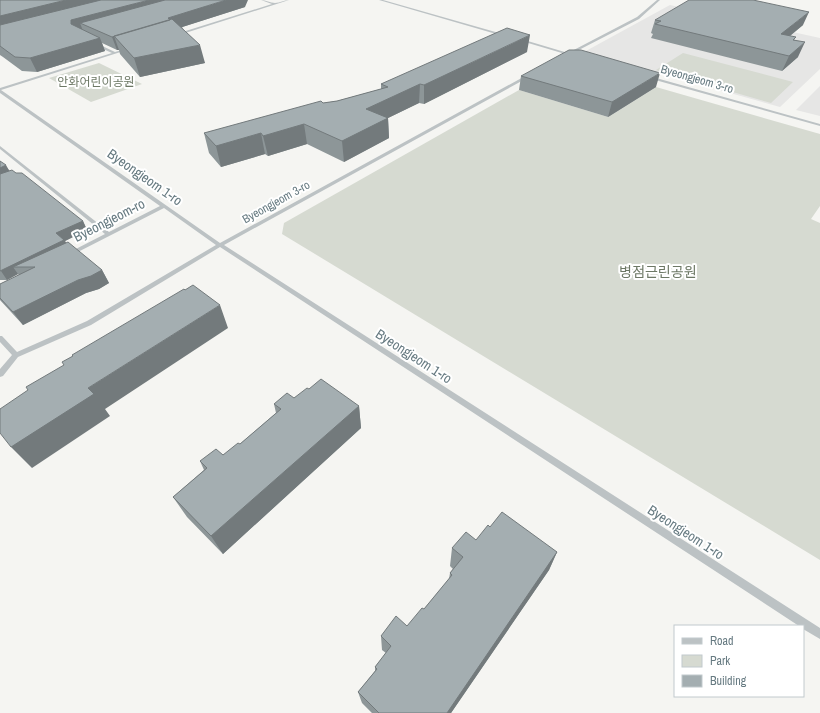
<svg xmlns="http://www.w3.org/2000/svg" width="820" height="713" viewBox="0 0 820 713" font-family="'Archivo Narrow','Noto Sans KR',sans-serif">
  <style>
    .built { fill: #e6e6e5 }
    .green { fill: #d6dad1 }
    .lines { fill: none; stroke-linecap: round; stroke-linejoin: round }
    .minor { fill: #bcc2c4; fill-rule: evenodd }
    .wall { fill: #8d9698 }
    .shaded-wall { fill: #737a7c }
    .building { fill: #a4aeb1; stroke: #737a7c }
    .labels { text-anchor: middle; stroke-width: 4; stroke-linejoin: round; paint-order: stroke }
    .far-street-label { font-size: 12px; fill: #667a81; stroke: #fff }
    .far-park-label { font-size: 12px; fill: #6d7865; stroke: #fff }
    .street-label { font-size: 14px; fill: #667a81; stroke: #fff }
    .park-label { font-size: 14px; fill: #6d7865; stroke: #fff }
  </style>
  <rect width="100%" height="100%" fill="#f5f5f2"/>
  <!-- built -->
  <path class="built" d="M 670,5 L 820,38 L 820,69 L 780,107 L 584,52 Z
    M 820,86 L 820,116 L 796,110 Z"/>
  <!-- green -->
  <path class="green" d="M 683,53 L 793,82 L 771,103 L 656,70 Z
    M 99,63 L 142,84 L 91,102 L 49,78 Z
    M 656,87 L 820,134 L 820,206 L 811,219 L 820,223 L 820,560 L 282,234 L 284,223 L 519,90 L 608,117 Z"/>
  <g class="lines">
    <!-- minor -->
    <path class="minor" d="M 261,0 C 266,0 270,3 275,3 C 280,3 284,0 289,0 L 179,35 L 176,34 L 272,4 Z
      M 379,0 L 383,0 L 506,35 L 503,36 Z
      M 657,0 L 660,0 L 639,19 L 571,54 L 572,56 L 518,40 L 521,39 L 568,53 L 637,17 Z
      M 94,43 L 96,43 L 115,52 L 128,48 L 130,49 L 1,90 L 220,243 L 527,75 L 529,75 L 529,77 L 224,245 L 820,628 L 820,639 L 803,629 L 803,626 L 799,626 L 220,247 L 91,325 L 18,357 L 3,376 L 0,377 L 0,369 L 12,355 L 0,342 L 0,336 L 2,336 L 17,352 L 87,321 L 216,245 L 164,208 L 72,255 L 68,255 L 68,253 L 105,234 L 0,149 L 0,146 L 109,232 L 160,206 L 0,93 L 0,88 L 112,53 L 94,45 Z
      M 649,76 L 820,124 L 820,126 L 648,78 L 648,76 Z"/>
  </g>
  <!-- wall -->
  <path class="wall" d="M 0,0 L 245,7 L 182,27 L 205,63 L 140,77 L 120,54 L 119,50 L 117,50 L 102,43 L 105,51 L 37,72 L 22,71 L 3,57 L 0,55 Z
    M 655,20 L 803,25 L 790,36 L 795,40 L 798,57 L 782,71 L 651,38 L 653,34 L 651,33 Z
    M 527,52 L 424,104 L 419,103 L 388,118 L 389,138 L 344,162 L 307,144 L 268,156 L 265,154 L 221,167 L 209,153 L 204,133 L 323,103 L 337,101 L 381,89 L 381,84 Z
    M 521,76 L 656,87 L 608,117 L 519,90 Z
    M 0,161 L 10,171 L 83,221 L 87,230 L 65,241 L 66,243 L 102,270 L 109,283 L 99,289 L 86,293 L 23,325 L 0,300 L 0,284 L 19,275 L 18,274 L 7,280 L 0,280 Z
    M 309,389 L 359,406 L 361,428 L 223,554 L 187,517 L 173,497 L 204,470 L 200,461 L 223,455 L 240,444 L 276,413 L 274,404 L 294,398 Z
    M 490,527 L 557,552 L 549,570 L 451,713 L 372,713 L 362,703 L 358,692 L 375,671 L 375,667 L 386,653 L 382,650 L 381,636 L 407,626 L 424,609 L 449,579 L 450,573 L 453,569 L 450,566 L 452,548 L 476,540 Z"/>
  <!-- shaded-wall -->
  <path class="shaded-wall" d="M 66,0 L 118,0 L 0,30 L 0,16 Z
    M 149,0 L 197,0 L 80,23 L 83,31 L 71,24 L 71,20 Z
    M 226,0 L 248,0 L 245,7 L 173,30 L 168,18 Z
    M 809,12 L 803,25 L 775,48 L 781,34 Z
    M 530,35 L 527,52 L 424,104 L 424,85 Z
    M 114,36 L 119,50 L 117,50 L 112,37 Z
    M 100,38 L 105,51 L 37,72 L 30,58 Z
    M 805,42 L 798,57 L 782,71 L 789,56 Z
    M 200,45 L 205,63 L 140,77 L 134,58 Z
    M 660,73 L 656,87 L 608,117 L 612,102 Z
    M 420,84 L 419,103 L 388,118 L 389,138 L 344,162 L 342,141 L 366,109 Z
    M 304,124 L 307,144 L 268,156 L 263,136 Z
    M 261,133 L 265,154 L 221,167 L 216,146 Z
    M 6,165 L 11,174 L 0,179 L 0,168 Z
    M 83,221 L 87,230 L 65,241 L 70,250 L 13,267 L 18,274 L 7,280 L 1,271 L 56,233 Z
    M 102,270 L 109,283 L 99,289 L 86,293 L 23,325 L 13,312 L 78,280 Z
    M 220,305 L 228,328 L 105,409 L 110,416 L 32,468 L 11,447 L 88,388 Z
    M 359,406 L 361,428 L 223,554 L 211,536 Z
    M 557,552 L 549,570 L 451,713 L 447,713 Z"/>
  <!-- building -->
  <path class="building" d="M 0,0 L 66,0 L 0,16 Z
    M 101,0 L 149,0 L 71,20 L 71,24 L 100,38 L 30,58 L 15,57 L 0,46 L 0,25 Z
    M 165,0 L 226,0 L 168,18 L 170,20 L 112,37 L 80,23 Z
    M 689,0 L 753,0 L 809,12 L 781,34 L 796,37 L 793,40 L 805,42 L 789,56 L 655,24 L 661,21 L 655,20 Z
    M 172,19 L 200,45 L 134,58 L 114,36 Z
    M 507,28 L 530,35 L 424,85 L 420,84 L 366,109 L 388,118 L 342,141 L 304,124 L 263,136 L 261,133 L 216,146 L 204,133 L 321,101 L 323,103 L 337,101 L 388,87 L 381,84 Z
    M 569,50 L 581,50 L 660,73 L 612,102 L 521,76 Z
    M 0,161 L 6,165 L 0,168 Z
    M 12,170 L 16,173 L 22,173 L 83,221 L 56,233 L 64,240 L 0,271 L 0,174 Z
    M 68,242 L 102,270 L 91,276 L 78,280 L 13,312 L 0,298 L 0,284 L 35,267 L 13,267 Z
    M 193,285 L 220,305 L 88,388 L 94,394 L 11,447 L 0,433 L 0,409 L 28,390 L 26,387 L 64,365 L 62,362 L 73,356 L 72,355 L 184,289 L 185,290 Z
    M 321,379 L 359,406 L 211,536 L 173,497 L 207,468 L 200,461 L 216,449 L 223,455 L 238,443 L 240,444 L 281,409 L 274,404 L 287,393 L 294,398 L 307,388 L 309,389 Z
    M 502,512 L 557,552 L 447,713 L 379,713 L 358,692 L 377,669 L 375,667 L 391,646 L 381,636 L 396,616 L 407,626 L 422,608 L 424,609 L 452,575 L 450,573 L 463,557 L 452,548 L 466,532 L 476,540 L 488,525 L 490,527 Z"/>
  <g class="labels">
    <!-- far-street labels -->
    <g class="far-street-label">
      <text transform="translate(697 79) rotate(16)" y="4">Byeongjeom 3-ro</text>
      <text transform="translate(276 202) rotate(-29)" y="4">Byeongjeom 3-ro</text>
    </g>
    <!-- far-park labels -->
    <g class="far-park-label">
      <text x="96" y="86">안화어린이공원</text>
    </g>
    <!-- street labels -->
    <g class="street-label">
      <text transform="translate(145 177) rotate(35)" y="5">Byeongjeom 1-ro</text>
      <text transform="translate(109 220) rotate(-27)" y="5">Byeongjeom-ro</text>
      <text transform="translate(414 356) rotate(33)" y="5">Byeongjeom 1-ro</text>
      <text transform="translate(686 532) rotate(33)" y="5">Byeongjeom 1-ro</text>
    </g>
    <!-- park labels -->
    <g class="park-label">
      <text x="658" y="277">병점근린공원</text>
    </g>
  </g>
  <!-- legend -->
  <rect x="674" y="625" width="130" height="72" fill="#ffffff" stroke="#c2cacd"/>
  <rect x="682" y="638" width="20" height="6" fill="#bcc2c4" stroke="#c2cacd"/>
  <text x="710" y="645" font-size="12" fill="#667a81">Road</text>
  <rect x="682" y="655" width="20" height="12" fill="#d6dad1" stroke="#c2cacd"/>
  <text x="710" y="665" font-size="12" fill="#667a81">Park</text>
  <rect x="682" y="675" width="20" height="12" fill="#a4aeb1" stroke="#c2cacd"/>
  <text x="710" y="685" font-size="12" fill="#667a81">Building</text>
</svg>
